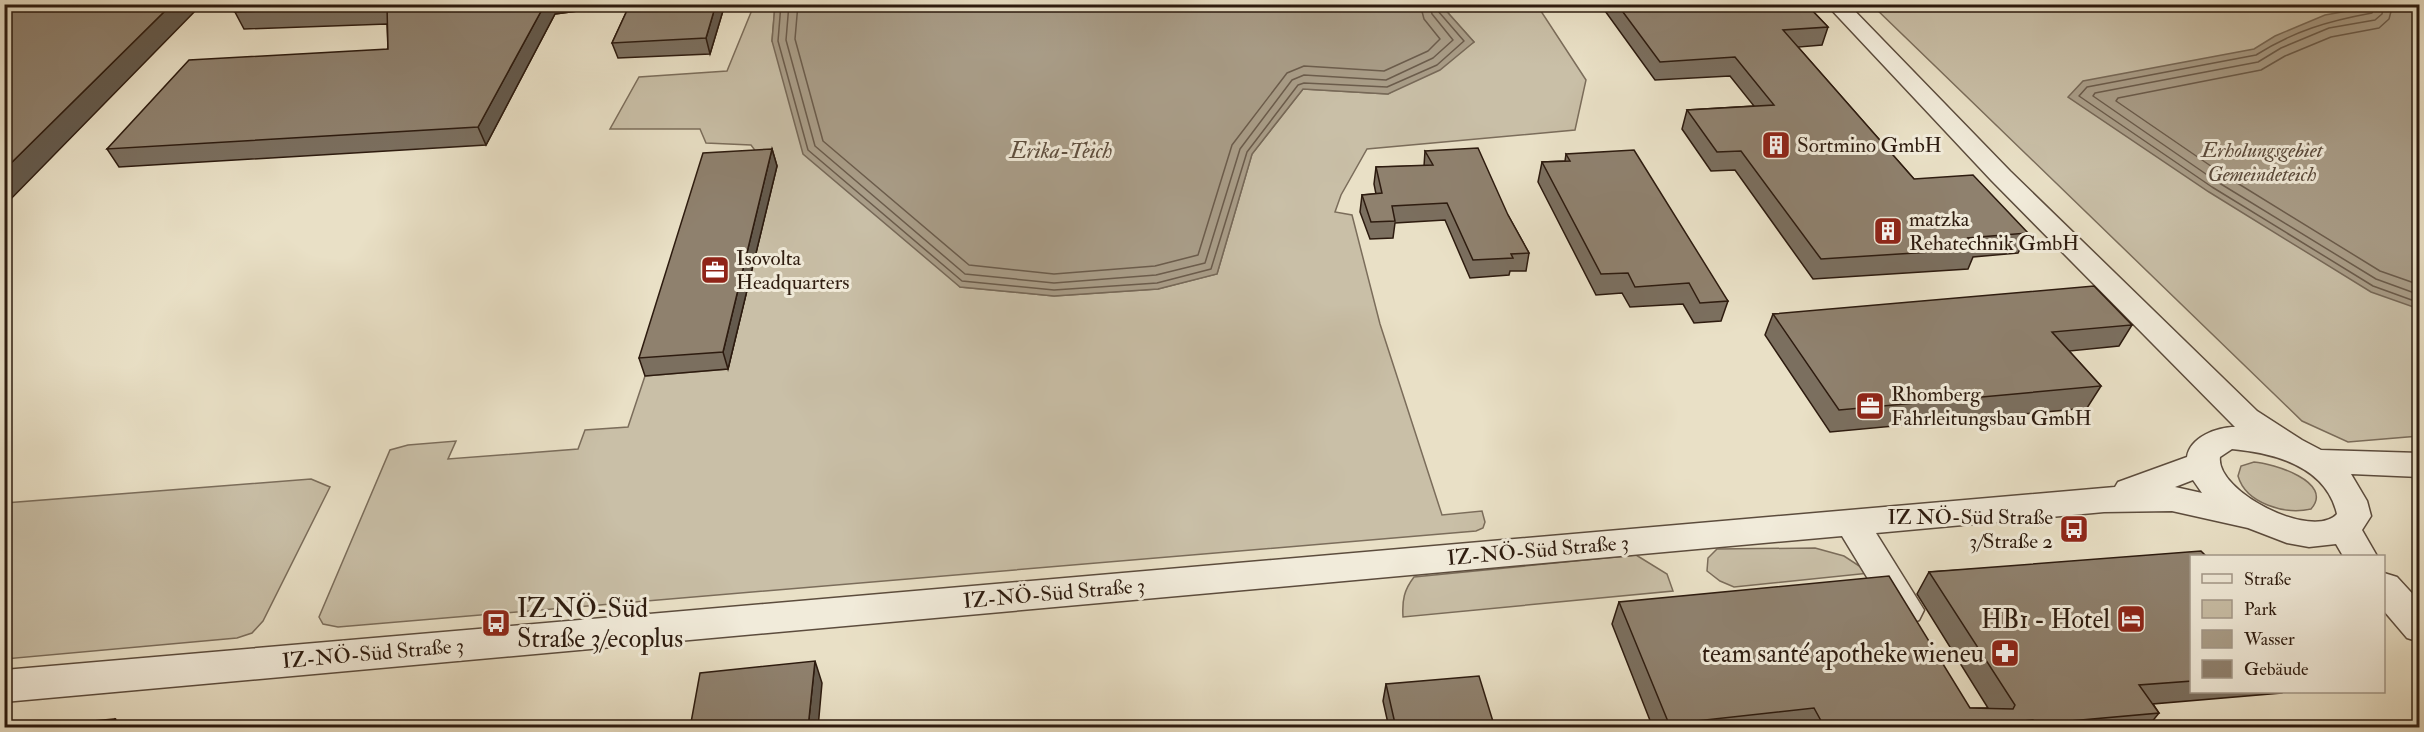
<svg xmlns="http://www.w3.org/2000/svg" width="2424" height="732" viewBox="0 0 2424 732" font-family="'IM FELL Double Pica',serif">
  <style>
    .green { fill: #c9bfa7; stroke: #7b6d5b; stroke-width: 1.5 }
    .water { fill: #a99d88; stroke: #776958; stroke-width: 1.5 }
    .lines { fill: none; stroke-linecap: round; stroke-linejoin: round }
    .shore { stroke: #6b5c4c; stroke-width: 1.5 }
    .minor-casing { stroke: #5c4c3d; stroke-width: 3 }
    .minor { fill: #f1ebda; fill-rule: evenodd }
    .wall { fill: #7b6f5f; stroke: #2d1b0f; stroke-width: 1.5 }
    .shaded-wall { fill: #645a4d; stroke: #2d1b0f; stroke-width: 1.5 }
    .building { fill: #8f816e; stroke: #2d1b0f; stroke-width: 1.5 }
    .labels { text-anchor: middle; stroke-width: 6; stroke-linejoin: round; paint-order: stroke }
    .poi-label { font-size: 21px; fill: #2d1b0f; stroke: #f1ebda; text-anchor: start }
    .park-label { font-size: 21px; font-style: italic; fill: #5c4c3d; stroke: #f1ebda }
    .street-label { font-size: 21px; fill: #2d1b0f; stroke: #f1ebda }
    .water-label { font-size: 22px; font-style: italic; fill: #5f4f3f; stroke: #f1ebda }
    .near-poi-label { font-size: 26px; fill: #2d1b0f; stroke: #f1ebda; text-anchor: end }
  </style>
  <rect width="100%" height="100%" fill="#e9e0c6"/>
  <filter id="stains"><feTurbulence type="fractalNoise" baseFrequency=".00333" numOctaves="4"/><feColorMatrix values="0 0 0 0 .2 0 0 0 0 .09 0 0 0 0 .02 0 0 0 .5 -.17"/></filter>
  <radialGradient id="worn" r=".72"><stop offset=".6" stop-color="#630" stop-opacity="0"/><stop offset="1" stop-color="#630" stop-opacity=".3"/></radialGradient>
  <!-- green -->
  <path class="green" d="M 754,5 L 775,5 L 772,41 L 960,287 L 1054,296 L 1158,289 L 1217,274 L 1252,154 L 1303,89 L 1388,94 L 1474,42 L 1441,5 L 1537,5 L 1586,80 L 1575,130 L 1367,149 L 1341,195 L 1335,212 L 1352,215 L 1380,324 L 1442,515 L 1482,511 L 1485,522 L 1483,528 L 1476,531 L 338,627 L 323,624 L 319,617 L 390,450 L 408,445 L 456,441 L 448,459 L 578,449 L 585,430 L 628,427 L 645,376 L 728,369 L 774,176 L 751,145 L 706,143 L 700,129 L 610,129 L 639,77 L 727,71 Z
    M 1872,5 L 2419,5 L 2419,436 L 2348,442 L 2302,421 Z
    M 2254,462 C 2272,463 2335,482 2311,509 C 2286,515 2246,504 2238,476 L 2241,466 Z
    M 311,479 L 330,487 L 263,621 L 252,633 L 237,638 L 5,659 L 5,503 Z
    M 1815,548 L 1844,556 L 1870,573 L 1734,587 L 1720,581 L 1707,571 L 1708,558 L 1717,549 Z
    M 1636,555 L 1667,574 L 1673,591 L 1403,617 C 1402,600 1404,590 1414,577 Z"/>
  <!-- water -->
  <path class="water" d="M 2387,4 L 2419,5 L 2419,309 L 2371,292 L 2209,192 L 2068,97 L 2083,81 L 2254,49 L 2275,36 L 2325,15 Z
    M 1441,5 L 1474,42 L 1440,70 L 1388,94 L 1303,89 L 1252,154 L 1217,274 L 1158,289 L 1054,296 L 960,287 L 803,154 L 772,41 L 775,5 Z"/>
  <g class="lines">
    <!-- shore -->
    <path class="shore" d="M 781,4 L 778,41 L 808,150 L 962,281 L 1054,290 L 1157,283 L 1211,269 L 1247,152 L 1298,85 L 1304,83 L 1387,87 L 1437,65 L 1464,41 L 1438,11 L 1437,4
      M 789,4 L 786,40 L 815,146 L 965,274 L 1054,283 L 1156,275 L 1205,263 L 1240,149 L 1292,80 L 1304,75 L 1386,80 L 1433,58 L 1453,40 L 1432,14 L 1429,4
      M 798,4 L 795,39 L 823,141 L 969,265 L 1054,274 L 1155,266 L 1198,255 L 1232,145 L 1287,73 L 1304,66 L 1384,71 L 1428,51 L 1440,39 L 1424,19 L 1420,4
      M 2376,4 L 2372,13 C 2328,21 2294,31 2256,55 L 2087,87 L 2079,96 L 2212,187 L 2373,286 L 2420,303
      M 2384,4 L 2382,14 L 2375,20 L 2329,28 L 2281,48 L 2258,62 L 2095,93 L 2093,96 L 2216,181 L 2376,279 L 2420,295
      M 2393,4 L 2389,19 L 2379,28 L 2331,37 L 2285,56 L 2261,70 L 2118,98 L 2116,101 L 2221,173 L 2380,271 L 2420,285"/>
    <!-- minor casing -->
    <g class="minor-casing">
      <path id="minor" d="M 1826,4 L 1848,4 L 2010,171 L 2257,411 L 2302,440 L 2321,450 L 2420,453 L 2420,477 L 2351,474 L 2367,501 L 2371,516 L 2362,530 L 2377,556 L 2343,556 L 2336,544 L 2309,547 L 2287,543 L 2248,528 L 2172,511 L 2104,512 L 1876,533 L 1924,610 L 1919,620 L 1906,625 L 1893,620 L 1842,536 L 4,702 L 4,670 L 2115,487 L 2118,482 L 2187,457 C 2190,437 2217,427 2235,427 L 1992,181 ZM 2232,449 C 2274,453 2326,466 2337,514 C 2312,541 2215,491 2220,457 ZM 2193,480 L 2202,493 L 2175,487 Z
        M 2384,573 L 2397,577 L 2420,602 L 2420,642 L 2407,638 L 2384,611 Z"/>
    </g>
    <!-- minor -->
    <use href="#minor" class="minor"/>
  </g>
  <!-- wall -->
  <path class="wall" d="M 241,4 L 587,4 L 585,10 L 555,14 L 486,145 L 119,167 L 107,149 L 388,49 L 387,24 L 244,29 L 235,12 Z
    M 630,4 L 725,4 L 710,54 L 618,58 L 612,43 Z
    M 1600,4 L 1806,4 L 1828,27 L 1822,45 L 1798,47 L 1914,179 L 2028,233 L 2018,253 L 1973,257 L 1968,269 L 1813,279 L 1735,170 L 1711,171 L 1682,129 L 1687,110 L 1754,106 L 1730,76 L 1655,80 Z
    M 772,149 L 777,166 L 728,369 L 645,376 L 639,358 Z
    M 1425,151 L 1508,215 L 1529,253 L 1526,271 L 1510,271 L 1509,275 L 1470,278 L 1445,220 L 1395,223 L 1393,238 L 1370,239 L 1360,212 L 1362,195 L 1376,194 L 1374,184 L 1376,167 L 1424,166 Z
    M 1566,154 L 1728,301 L 1721,321 L 1694,323 L 1683,304 L 1630,307 L 1622,293 L 1596,295 L 1538,182 L 1542,162 L 1565,161 Z
    M 1773,314 L 2132,325 L 2119,346 L 2069,351 L 2101,386 L 2087,408 L 1830,432 L 1765,335 Z
    M 2192,556 L 2192,692 L 2283,692 L 2282,693 L 2153,704 L 2159,713 L 2147,728 L 1653,728 L 1612,624 L 1619,602 L 1970,708 L 1988,708 L 1917,594 L 1929,572 Z
    M 1386,684 L 1495,728 L 1389,728 L 1383,701 Z"/>
  <!-- shaded-wall -->
  <path class="shaded-wall" d="M 172,4 L 202,4 L 4,206 L 4,170 Z
    M 545,4 L 587,4 L 585,10 L 555,14 L 486,145 L 478,127 Z
    M 716,4 L 725,4 L 710,54 L 706,38 Z
    M 772,149 L 777,166 L 728,369 L 723,352 Z
    M 815,661 L 822,683 L 818,728 L 808,728 Z
    M 115,719 L 123,728 L 109,728 Z"/>
  <!-- building -->
  <path class="building" d="M 12,4 L 172,4 L 4,170 L 4,11 Z
    M 241,4 L 545,4 L 478,127 L 107,149 L 189,60 L 388,49 L 387,6 L 235,12 Z
    M 630,4 L 716,4 L 706,38 L 612,43 Z
    M 1617,4 L 1806,4 L 1828,27 L 1783,30 L 1914,179 L 1973,175 L 2028,233 L 1968,238 L 1977,249 L 1821,259 L 1741,151 L 1717,152 L 1687,110 L 1774,105 L 1735,57 L 1660,62 Z
    M 1478,148 L 1508,215 L 1529,253 L 1511,254 L 1513,258 L 1473,260 L 1447,203 L 1392,206 L 1395,221 L 1371,222 L 1362,195 L 1382,193 L 1376,167 L 1433,165 L 1425,151 Z
    M 772,149 L 723,352 L 639,358 L 703,153 Z
    M 1634,150 L 1728,301 L 1700,303 L 1689,283 L 1635,287 L 1628,273 L 1601,274 L 1542,162 L 1570,161 L 1566,154 Z
    M 2094,286 L 2132,325 L 2052,332 L 2101,386 L 1839,410 L 1773,314 Z
    M 2201,551 L 2206,556 L 2192,556 L 2192,681 L 2139,685 L 2159,713 L 2036,724 L 2033,720 L 1947,728 L 1825,728 L 1814,708 L 1669,724 L 1619,602 L 1889,576 L 1970,708 L 2013,709 L 2015,705 L 1929,572 Z
    M 815,661 L 808,728 L 690,728 L 700,673 Z
    M 1479,676 L 1495,728 L 1396,728 L 1386,684 Z
    M 115,719 L 109,728 L 19,728 Z
    M 1061,721 L 1061,728 L 1005,728 Z
    M 888,724 L 888,728 L 854,728 Z
    M 1240,724 L 1241,728 L 1212,728 Z"/>
  <!-- icons -->
  <defs>
    <g id="building-square" transform="scale(1.5)"><rect x="-9" y="-9" width="18" height="18" rx="4" fill="#8f2418" stroke="#f1ebda"/><path d="M-4-6H4V6H1V3H-1V6H-4ZM-2.5-4.3h1.7v1.8h-1.7ZM.8-4.3h1.7v1.8H.8ZM-2.5-1h1.7V.8h-1.7ZM.8-1h1.7V.8H.8Z" fill="#fff"/></g>
    <g id="office-square" transform="scale(1.5)"><rect x="-9" y="-9" width="18" height="18" rx="4" fill="#8f2418" stroke="#f1ebda"/><path d="M-6-3h4V-5.5h4V-3h4V5H-6ZM-1-4.5V-3h2v-1.5ZM-6 0V1H6V0Z" fill="#fff"/></g>
    <g id="bus-square" transform="scale(1.5)"><rect x="-9" y="-9" width="18" height="18" rx="4" fill="#8f2418" stroke="#f1ebda"/><path d="M-5-6H5V4H4V6H2V4H-2V6H-4V4H-5ZM-3.5-4V0h7V-4ZM-3.5 1.2v1.5H-2V1.2ZM2 1.2v1.5H3.5V1.2Z" fill="#fff"/></g>
    <g id="hotel-square" transform="scale(1.5)"><rect x="-9" y="-9" width="18" height="18" rx="4" fill="#8f2418" stroke="#f1ebda"/><path d="M-6-4.5h1.5V1H6V5H4.5V3h-9V5H-6ZM-4 0a1.8 1.8 0 1 1 3.6 0ZM.5 0V-2.5h3Q6-2.5 6 0Z" fill="#fff"/></g>
    <g id="pharmacy-square" transform="scale(1.5)"><rect x="-9" y="-9" width="18" height="18" rx="4" fill="#8f2418" stroke="#f1ebda"/><path d="M-2-6h4v4h4v4h-4v4h-4v-4h-4v-4h4Z" fill="#fff"/></g>
  </defs>
  <g fill-rule="evenodd">
    <use href="#building-square" x="1776" y="145"/>
    <use href="#building-square" x="1888" y="231"/>
    <use href="#office-square" x="715" y="270"/>
    <use href="#office-square" x="1870" y="406"/>
    <use href="#bus-square" x="2074" y="529"/>
    <use href="#hotel-square" x="2131" y="619"/>
    <use href="#bus-square" x="496" y="623"/>
    <use href="#pharmacy-square" x="2005" y="653"/>
  </g>
  <g class="labels">
    <!-- poi labels -->
    <g class="poi-label">
      <text x="1797" y="152">Sortmino GmbH</text>
      <text x="1909" y="226">matzka<tspan x="1909" dy="24">Rehatechnik GmbH</tspan></text>
      <text x="736" y="265">Isovolta<tspan x="736" dy="24">Headquarters</tspan></text>
      <text x="1891" y="401">Rhomberg<tspan x="1891" dy="24">Fahrleitungsbau GmbH</tspan></text>
      <text x="2053" y="524" text-anchor="end">IZ NÖ-Süd Straße<tspan x="2053" dy="24">3/Straße 2</tspan></text>
    </g>
    <!-- park labels -->
    <g class="park-label">
      <text x="2262" y="157">Erholungsgebiet<tspan x="2262" dy="24">Gemeindeteich</tspan></text>
    </g>
    <!-- street labels -->
    <g class="street-label">
      <text transform="translate(1538 550) rotate(-5)" y="7">IZ-NÖ-Süd Straße 3</text>
      <text transform="translate(1054 593) rotate(-5)" y="7">IZ-NÖ-Süd Straße 3</text>
      <text transform="translate(373 653) rotate(-5)" y="7">IZ-NÖ-Süd Straße 3</text>
    </g>
    <!-- water labels -->
    <g class="water-label">
      <text x="1061" y="158">Erika-Teich</text>
    </g>
    <!-- near-poi labels -->
    <g class="near-poi-label">
      <text x="517" y="617" text-anchor="start">IZ NÖ-Süd<tspan x="517" dy="30">Straße 3/ecoplus</tspan></text>
      <text x="2110" y="628">HB1 - Hotel</text>
      <text x="1984" y="662">team santé apotheke wieneu</text>
    </g>
  </g>
  <!-- margin -->
  <rect width="2424" height="732" fill="none" stroke="#e9e0c6" stroke-width="24"/>
  <rect x="6" y="6" width="2412" height="720" fill="none" stroke="#2d1b0f" stroke-width="3"/>
  <rect x="12" y="12" width="2400" height="708" fill="none" stroke="#2d1b0f" stroke-width="1.5"/>
  <!-- legend -->
  <rect x="2190" y="555" width="195" height="138" fill="#f1ebda" stroke="#a39889" stroke-width="1.5"/>
  <rect x="2202" y="574" width="30" height="9" fill="#f1ebda" stroke="#a39889" stroke-width="1.5"/>
  <text x="2244" y="585" font-size="18" fill="#2d1b0f">Straße</text>
  <rect x="2202" y="600" width="30" height="18" fill="#c9bfa7" stroke="#a39889" stroke-width="1.5"/>
  <text x="2244" y="615" font-size="18" fill="#2d1b0f">Park</text>
  <rect x="2202" y="630" width="30" height="18" fill="#a99d88" stroke="#a39889" stroke-width="1.5"/>
  <text x="2244" y="645" font-size="18" fill="#2d1b0f">Wasser</text>
  <rect x="2202" y="660" width="30" height="18" fill="#8f816e" stroke="#a39889" stroke-width="1.5"/>
  <text x="2244" y="675" font-size="18" fill="#2d1b0f">Gebäude</text>
  <rect width="100%" height="100%" filter="url(#stains)"/>
  <rect width="100%" height="100%" fill="url(#worn)"/>
</svg>
